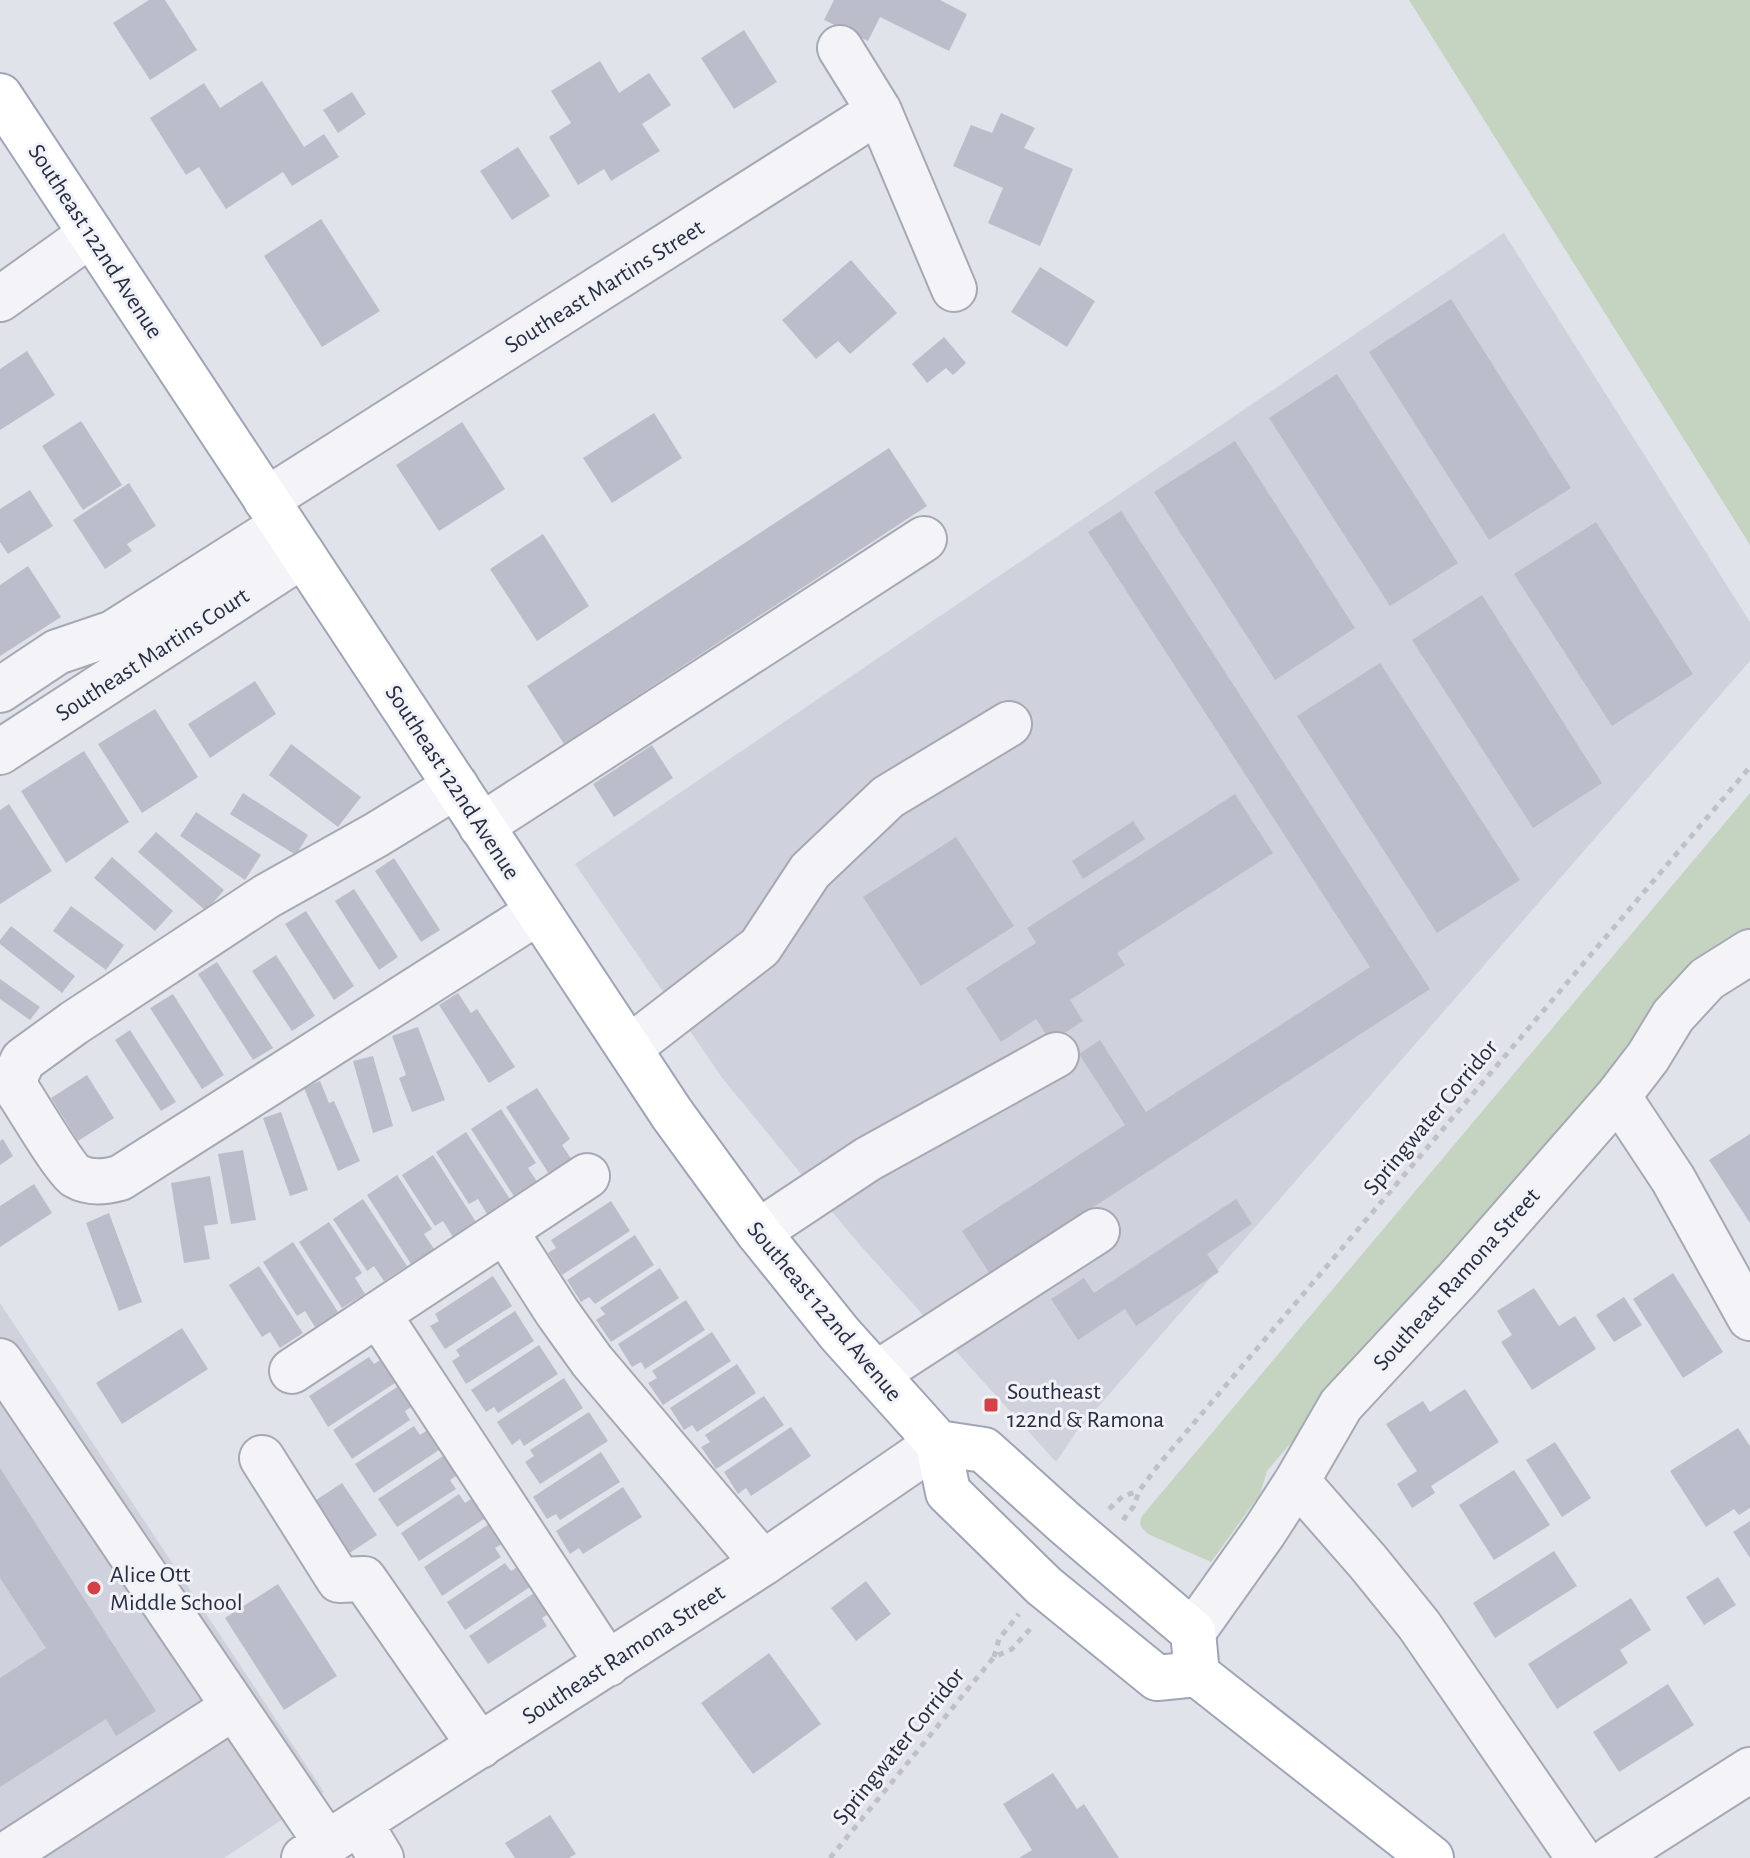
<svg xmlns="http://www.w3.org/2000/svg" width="1750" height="1858" viewBox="0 0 1750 1858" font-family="'Alegreya Sans',sans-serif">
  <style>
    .built { fill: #cfd2dc }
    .green { fill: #c4d4c1 }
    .building { fill: #bbbeca }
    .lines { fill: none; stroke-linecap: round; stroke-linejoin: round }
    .minor-casing { stroke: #a6a9b4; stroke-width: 48 }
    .major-casing { stroke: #9fa5b6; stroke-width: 48 }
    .path { stroke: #bfc1c9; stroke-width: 5; stroke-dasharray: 6 6; stroke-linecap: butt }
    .minor { stroke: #f4f4f8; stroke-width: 44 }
    .major { stroke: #fff; stroke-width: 44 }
    .poi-dot { fill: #d34244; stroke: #f0f2f7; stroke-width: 3 }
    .labels { text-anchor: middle; stroke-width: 6; stroke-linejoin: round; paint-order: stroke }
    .street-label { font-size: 24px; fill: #282e42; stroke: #f0f2f7 }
    .poi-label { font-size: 24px; fill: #282e42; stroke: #f0f2f7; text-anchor: start }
  </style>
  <rect width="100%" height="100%" fill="#e1e3ea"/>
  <!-- built -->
  <path class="built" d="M 1504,233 L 1750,622 L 1750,661 L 1077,1431 L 1056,1462 L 858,1243 L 723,1079 L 575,864 Z
    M 0,1303 L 324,1792 L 224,1858 L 0,1858 Z"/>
  <!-- green -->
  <path class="green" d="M 1409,0 L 1750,0 L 1750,545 Z
    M 1750,793 L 1750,929 L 1705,958 L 1267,1471 L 1260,1494 L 1211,1562 L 1148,1534 C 1141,1528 1138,1525 1142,1516 Z"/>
  <!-- building -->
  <path class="building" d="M 149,0 L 165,0 L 197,50 L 150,80 L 113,23 Z
    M 834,0 L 940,0 L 967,14 L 949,51 L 880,17 L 868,41 L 824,20 Z
    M 744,30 L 777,82 L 734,109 L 701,58 Z
    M 600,61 L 619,93 L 649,73 L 671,105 L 642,124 L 660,151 L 611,181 L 604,169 L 578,185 L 549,137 L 571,123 L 551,91 Z
    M 262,81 L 304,147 L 324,134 L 339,157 L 292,186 L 283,172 L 226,209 L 199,167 L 186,175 L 150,118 L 204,83 L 220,108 Z
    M 352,92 L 366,114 L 338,133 L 323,110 Z
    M 1001,113 L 1035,128 L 1024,148 L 1073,169 L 1040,246 L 988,223 L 1003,188 L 953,166 L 971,125 L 992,133 Z
    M 518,147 L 550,196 L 512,220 L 480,171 Z
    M 321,219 L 380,311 L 322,347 L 264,256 Z
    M 851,260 L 897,313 L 850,354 L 838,341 L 816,359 L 782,320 Z
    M 1040,267 L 1095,301 L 1067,347 L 1011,312 Z
    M 1451,299 L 1571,488 L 1489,540 L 1369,352 Z
    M 944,337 L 966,363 L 953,375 L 946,368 L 927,383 L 912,364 Z
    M 27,351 L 55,395 L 0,430 L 0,369 Z
    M 1337,374 L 1458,563 L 1390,606 L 1269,418 Z
    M 654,413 L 682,458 L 612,503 L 583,458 Z
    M 81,421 L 122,485 L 83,510 L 42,446 Z
    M 462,422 L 505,489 L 439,531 L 396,465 Z
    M 1235,441 L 1355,628 L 1275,680 L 1154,492 Z
    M 889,448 L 927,506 L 564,744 L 527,686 Z
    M 129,483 L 156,526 L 127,544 L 132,551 L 105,569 L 73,520 Z
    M 30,490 L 53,526 L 8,554 L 0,542 L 0,509 Z
    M 1121,511 L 1430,989 L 990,1274 L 962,1231 L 1125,1125 L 1079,1054 L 1100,1040 L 1146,1112 L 1370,967 L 1088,532 Z
    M 1596,522 L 1693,674 L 1612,726 L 1514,574 Z
    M 543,534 L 589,606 L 537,641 L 490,569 Z
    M 28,566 L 61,617 L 0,656 L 0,585 Z
    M 1482,595 L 1602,783 L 1533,828 L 1412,640 Z
    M 1380,663 L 1520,880 L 1437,933 L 1297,716 Z
    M 255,681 L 276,714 L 210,758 L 188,724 Z
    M 155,709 L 198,777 L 142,813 L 98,744 Z
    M 291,744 L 361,797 L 338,827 L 269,775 Z
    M 652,745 L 673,778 L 614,817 L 593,784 Z
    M 84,751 L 129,822 L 66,863 L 21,791 Z
    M 243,793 L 308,835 L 296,855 L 230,814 Z
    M 1235,794 L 1273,853 L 1117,953 L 1125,965 L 1070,1000 L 1083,1021 L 1051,1042 L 1036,1019 L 1001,1042 L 966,988 L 1036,943 L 1027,928 Z
    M 9,804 L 52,871 L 0,904 L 0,810 Z
    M 196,812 L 261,855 L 245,880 L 180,836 Z
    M 1133,821 L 1145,839 L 1083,879 L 1072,861 Z
    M 156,832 L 224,890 L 206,911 L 138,852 Z
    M 956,837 L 1014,926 L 921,986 L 863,897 Z
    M 112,857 L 173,911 L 155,931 L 94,878 Z
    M 394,858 L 440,930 L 421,942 L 375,871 Z
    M 354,889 L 398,957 L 379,970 L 335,901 Z
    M 71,906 L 124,945 L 106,970 L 53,931 Z
    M 306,911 L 354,986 L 334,1000 L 285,924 Z
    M 11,926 L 75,976 L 62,993 L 0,944 L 0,940 Z
    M 276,955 L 315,1016 L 292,1031 L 252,971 Z
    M 217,962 L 273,1048 L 253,1060 L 198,974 Z
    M 0,979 L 40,1007 L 30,1020 L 0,999 Z
    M 458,993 L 471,1013 L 477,1009 L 515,1067 L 489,1083 L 439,1005 Z
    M 173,994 L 224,1075 L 202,1089 L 150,1008 Z
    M 418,1027 L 445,1100 L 412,1112 L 399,1078 L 406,1075 L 392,1036 Z
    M 130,1030 L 176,1102 L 161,1111 L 115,1040 Z
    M 373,1056 L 393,1126 L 373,1133 L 353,1061 Z
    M 87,1075 L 114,1118 L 78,1141 L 51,1098 Z
    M 320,1081 L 329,1103 L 334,1101 L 360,1161 L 338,1171 L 304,1088 Z
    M 537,1088 L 570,1139 L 562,1145 L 572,1160 L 549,1174 L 506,1107 Z
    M 501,1109 L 536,1163 L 528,1168 L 538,1183 L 515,1198 L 471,1129 Z
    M 281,1112 L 308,1190 L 290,1196 L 263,1118 Z
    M 466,1132 L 510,1199 L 487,1214 L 478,1199 L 469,1204 L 436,1152 Z
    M 1750,1134 L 1750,1223 L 1709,1160 Z
    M 3,1139 L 13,1156 L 0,1165 L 0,1141 Z
    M 243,1150 L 256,1220 L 231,1224 L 218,1154 Z
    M 433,1155 L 476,1222 L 453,1237 L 443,1221 L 435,1226 L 402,1175 Z
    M 397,1175 L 432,1229 L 424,1234 L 434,1249 L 411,1264 L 367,1195 Z
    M 210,1176 L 218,1224 L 204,1226 L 210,1259 L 184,1263 L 171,1183 Z
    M 34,1184 L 52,1213 L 0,1247 L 0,1206 Z
    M 363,1199 L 407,1266 L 384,1281 L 374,1266 L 367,1271 L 333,1219 Z
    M 1236,1199 L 1252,1224 L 1207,1254 L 1219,1272 L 1136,1326 L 1125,1309 L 1078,1340 L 1051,1299 L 1084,1278 L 1094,1293 Z
    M 611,1201 L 630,1231 L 562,1275 L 548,1253 L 556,1248 L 551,1240 Z
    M 109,1213 L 142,1302 L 119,1311 L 86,1223 Z
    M 329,1222 L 362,1273 L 355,1278 L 365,1294 L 342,1308 L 299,1242 Z
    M 635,1235 L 654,1265 L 595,1304 L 589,1297 L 581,1302 L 567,1280 Z
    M 293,1242 L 338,1312 L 315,1327 L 305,1311 L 297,1316 L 263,1262 Z
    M 259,1266 L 303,1333 L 280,1348 L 270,1332 L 262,1337 L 229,1285 Z
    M 660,1268 L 679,1298 L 611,1342 L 596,1320 L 605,1314 L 600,1308 Z
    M 1673,1273 L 1723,1352 L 1683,1378 L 1633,1299 Z
    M 493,1276 L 512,1306 L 445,1349 L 430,1326 L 439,1321 L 435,1314 Z
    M 1534,1288 L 1559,1326 L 1575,1316 L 1596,1349 L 1532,1390 L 1501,1342 L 1512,1335 L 1497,1311 Z
    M 1624,1297 L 1642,1325 L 1614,1342 L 1596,1315 Z
    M 686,1300 L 705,1330 L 645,1369 L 641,1362 L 632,1367 L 618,1344 Z
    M 515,1311 L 534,1341 L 466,1384 L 452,1361 L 460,1356 L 456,1350 Z
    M 182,1328 L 208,1369 L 122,1424 L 96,1383 Z
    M 712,1332 L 731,1361 L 663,1405 L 648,1383 L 657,1378 L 652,1371 Z
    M 539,1345 L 558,1374 L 498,1413 L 494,1407 L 486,1412 L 471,1390 Z
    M 369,1357 L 374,1364 L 383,1358 L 398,1381 L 328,1427 L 309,1396 Z
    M 737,1364 L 756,1393 L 697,1432 L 692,1425 L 684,1430 L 670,1408 Z
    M 564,1378 L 583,1408 L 524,1446 L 520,1439 L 512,1445 L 497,1422 Z
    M 400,1385 L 414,1405 L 405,1411 L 410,1420 L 352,1459 L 333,1430 Z
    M 1465,1389 L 1499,1442 L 1431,1486 L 1435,1493 L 1412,1508 L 1397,1484 L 1417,1471 L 1386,1424 L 1423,1401 L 1430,1412 Z
    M 764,1396 L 784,1425 L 716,1469 L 701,1447 L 710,1442 L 705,1435 Z
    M 589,1412 L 608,1441 L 540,1484 L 525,1462 L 534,1456 L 530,1450 Z
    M 414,1426 L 420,1435 L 429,1429 L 442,1448 L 374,1493 L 355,1464 Z
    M 791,1427 L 811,1456 L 751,1496 L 746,1488 L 738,1494 L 724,1472 Z
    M 1738,1428 L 1750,1446 L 1750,1508 L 1739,1515 L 1734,1509 L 1706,1527 L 1670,1471 Z
    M 1555,1442 L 1591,1498 L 1562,1517 L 1526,1460 Z
    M 601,1452 L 620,1482 L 560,1520 L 556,1514 L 547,1519 L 533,1497 Z
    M 446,1454 L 459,1474 L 450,1480 L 456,1489 L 397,1527 L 378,1499 Z
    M 0,1468 L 156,1711 L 116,1736 L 106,1719 L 0,1787 L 0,1678 L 46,1648 L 0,1578 Z
    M 1514,1470 L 1550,1525 L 1494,1560 L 1459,1505 Z
    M 342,1483 L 377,1535 L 345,1556 L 310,1504 Z
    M 623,1487 L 642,1517 L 583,1554 L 579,1548 L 570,1554 L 556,1531 Z
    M 459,1494 L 465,1503 L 474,1497 L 487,1517 L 419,1561 L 401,1533 Z
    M 1750,1521 L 1750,1558 L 1733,1532 Z
    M 492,1522 L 505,1542 L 495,1548 L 501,1557 L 442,1596 L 424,1567 Z
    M 1554,1551 L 1577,1586 L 1495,1638 L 1473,1603 Z
    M 505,1563 L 511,1571 L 520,1565 L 533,1585 L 465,1630 L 447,1602 Z
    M 1718,1577 L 1736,1605 L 1704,1625 L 1686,1597 Z
    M 866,1581 L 891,1614 L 856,1641 L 831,1608 Z
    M 278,1584 L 337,1676 L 284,1710 L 225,1618 Z
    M 537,1591 L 551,1612 L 542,1618 L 547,1626 L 488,1664 L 469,1636 Z
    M 1631,1598 L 1651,1630 L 1620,1650 L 1628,1663 L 1557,1709 L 1528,1664 Z
    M 769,1653 L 821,1724 L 753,1774 L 701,1703 Z
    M 1668,1684 L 1694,1725 L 1619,1772 L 1593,1732 Z
    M 1053,1773 L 1077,1809 L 1084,1804 L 1119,1858 L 1019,1858 L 1032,1850 L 1003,1804 Z
    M 550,1815 L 576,1854 L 569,1858 L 515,1858 L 505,1843 Z"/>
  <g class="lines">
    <!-- minor casing -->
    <g class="minor-casing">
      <path id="minor" d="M 879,111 L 954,289
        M 0,299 L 91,234
        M 266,500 L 879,111 L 840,48
        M 0,690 L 57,652 L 113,633 L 283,525
        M 0,752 L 303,555
        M 456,786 L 376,835 L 267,896 L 74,1023 L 23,1060 L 17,1073 L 15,1084 L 19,1093 C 29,1108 65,1169 76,1176 C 90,1184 105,1182 120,1178 L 538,912
        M 481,826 L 924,539
        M 629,1048 L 760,947 L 810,871 L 888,797 L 1009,724
        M 1618,1096 L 1673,1179 L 1750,1318
        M 505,1231 L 557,1312 L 592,1361 L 763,1563
        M 758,1232 L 868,1159 L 1056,1055
        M 378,1314 L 608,1664
        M 0,1361 L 327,1844
        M 292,1371 L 587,1176
        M 876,1374 L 1097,1231
        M 262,1458 L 339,1580 L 364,1579 L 480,1746
        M 1297,1481 L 1368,1562 L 1419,1625 L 1579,1858
        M 1193,1632 L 1264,1532 L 1297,1481 L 1341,1405 L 1458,1279 L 1618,1096 L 1648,1057 L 1673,1016 L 1707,979 L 1750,952
        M 360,1823 L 381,1858
        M 1,1858 L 234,1707
        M 304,1858 L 763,1563 L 938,1443
        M 1612,1858 L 1750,1770"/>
    </g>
    <!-- major casing -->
    <g class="major-casing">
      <path id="major" d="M 0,96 L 672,1114 L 758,1232 L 840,1334 L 938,1443 L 948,1492 L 1044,1586 L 1157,1678 L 1197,1674 L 1431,1858
        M 938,1443 L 984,1450 L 1065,1523 L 1193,1632 L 1197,1674"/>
    </g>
    <!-- path -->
    <path class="path" d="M 1109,1509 L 1123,1496 L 1139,1491
      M 1123,1520 L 1134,1506 L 1139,1491 L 1160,1463 L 1750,767
      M 994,1657 L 999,1639 L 1019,1614
      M 830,1858 L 994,1657 L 1012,1649 L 1031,1628"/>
    <!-- minor -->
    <use href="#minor" class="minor"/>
    <!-- major -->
    <use href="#major" class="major"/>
  </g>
  <!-- markers -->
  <g class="poi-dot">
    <rect x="983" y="1397" width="16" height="16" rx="4"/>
    <circle cx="94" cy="1588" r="8"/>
  </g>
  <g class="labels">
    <!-- street labels -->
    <g class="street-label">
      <text transform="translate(96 241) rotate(57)" y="8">Southeast 122nd Avenue</text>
      <text transform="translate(604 286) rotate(-32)" y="8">Southeast Martins Street</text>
      <text transform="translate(152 654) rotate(-33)" y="8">Southeast Martins Court</text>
      <text transform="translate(453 782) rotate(57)" y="8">Southeast 122nd Avenue</text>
      <text transform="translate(1430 1117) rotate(-50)" y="8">Springwater Corridor</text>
      <text transform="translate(1456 1279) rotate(-48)" y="8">Southeast Ramona Street</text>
      <text transform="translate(825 1311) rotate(50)" y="8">Southeast 122nd Avenue</text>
      <text transform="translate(623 1654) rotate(-33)" y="8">Southeast Ramona Street</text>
      <text transform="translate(898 1746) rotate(-51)" y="8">Springwater Corridor</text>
    </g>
    <!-- poi labels -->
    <g class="poi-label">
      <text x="1007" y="1399">Southeast<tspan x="1007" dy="28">122nd &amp; Ramona</tspan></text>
      <text x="110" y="1582">Alice Ott<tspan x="110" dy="28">Middle School</tspan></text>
    </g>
  </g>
</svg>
